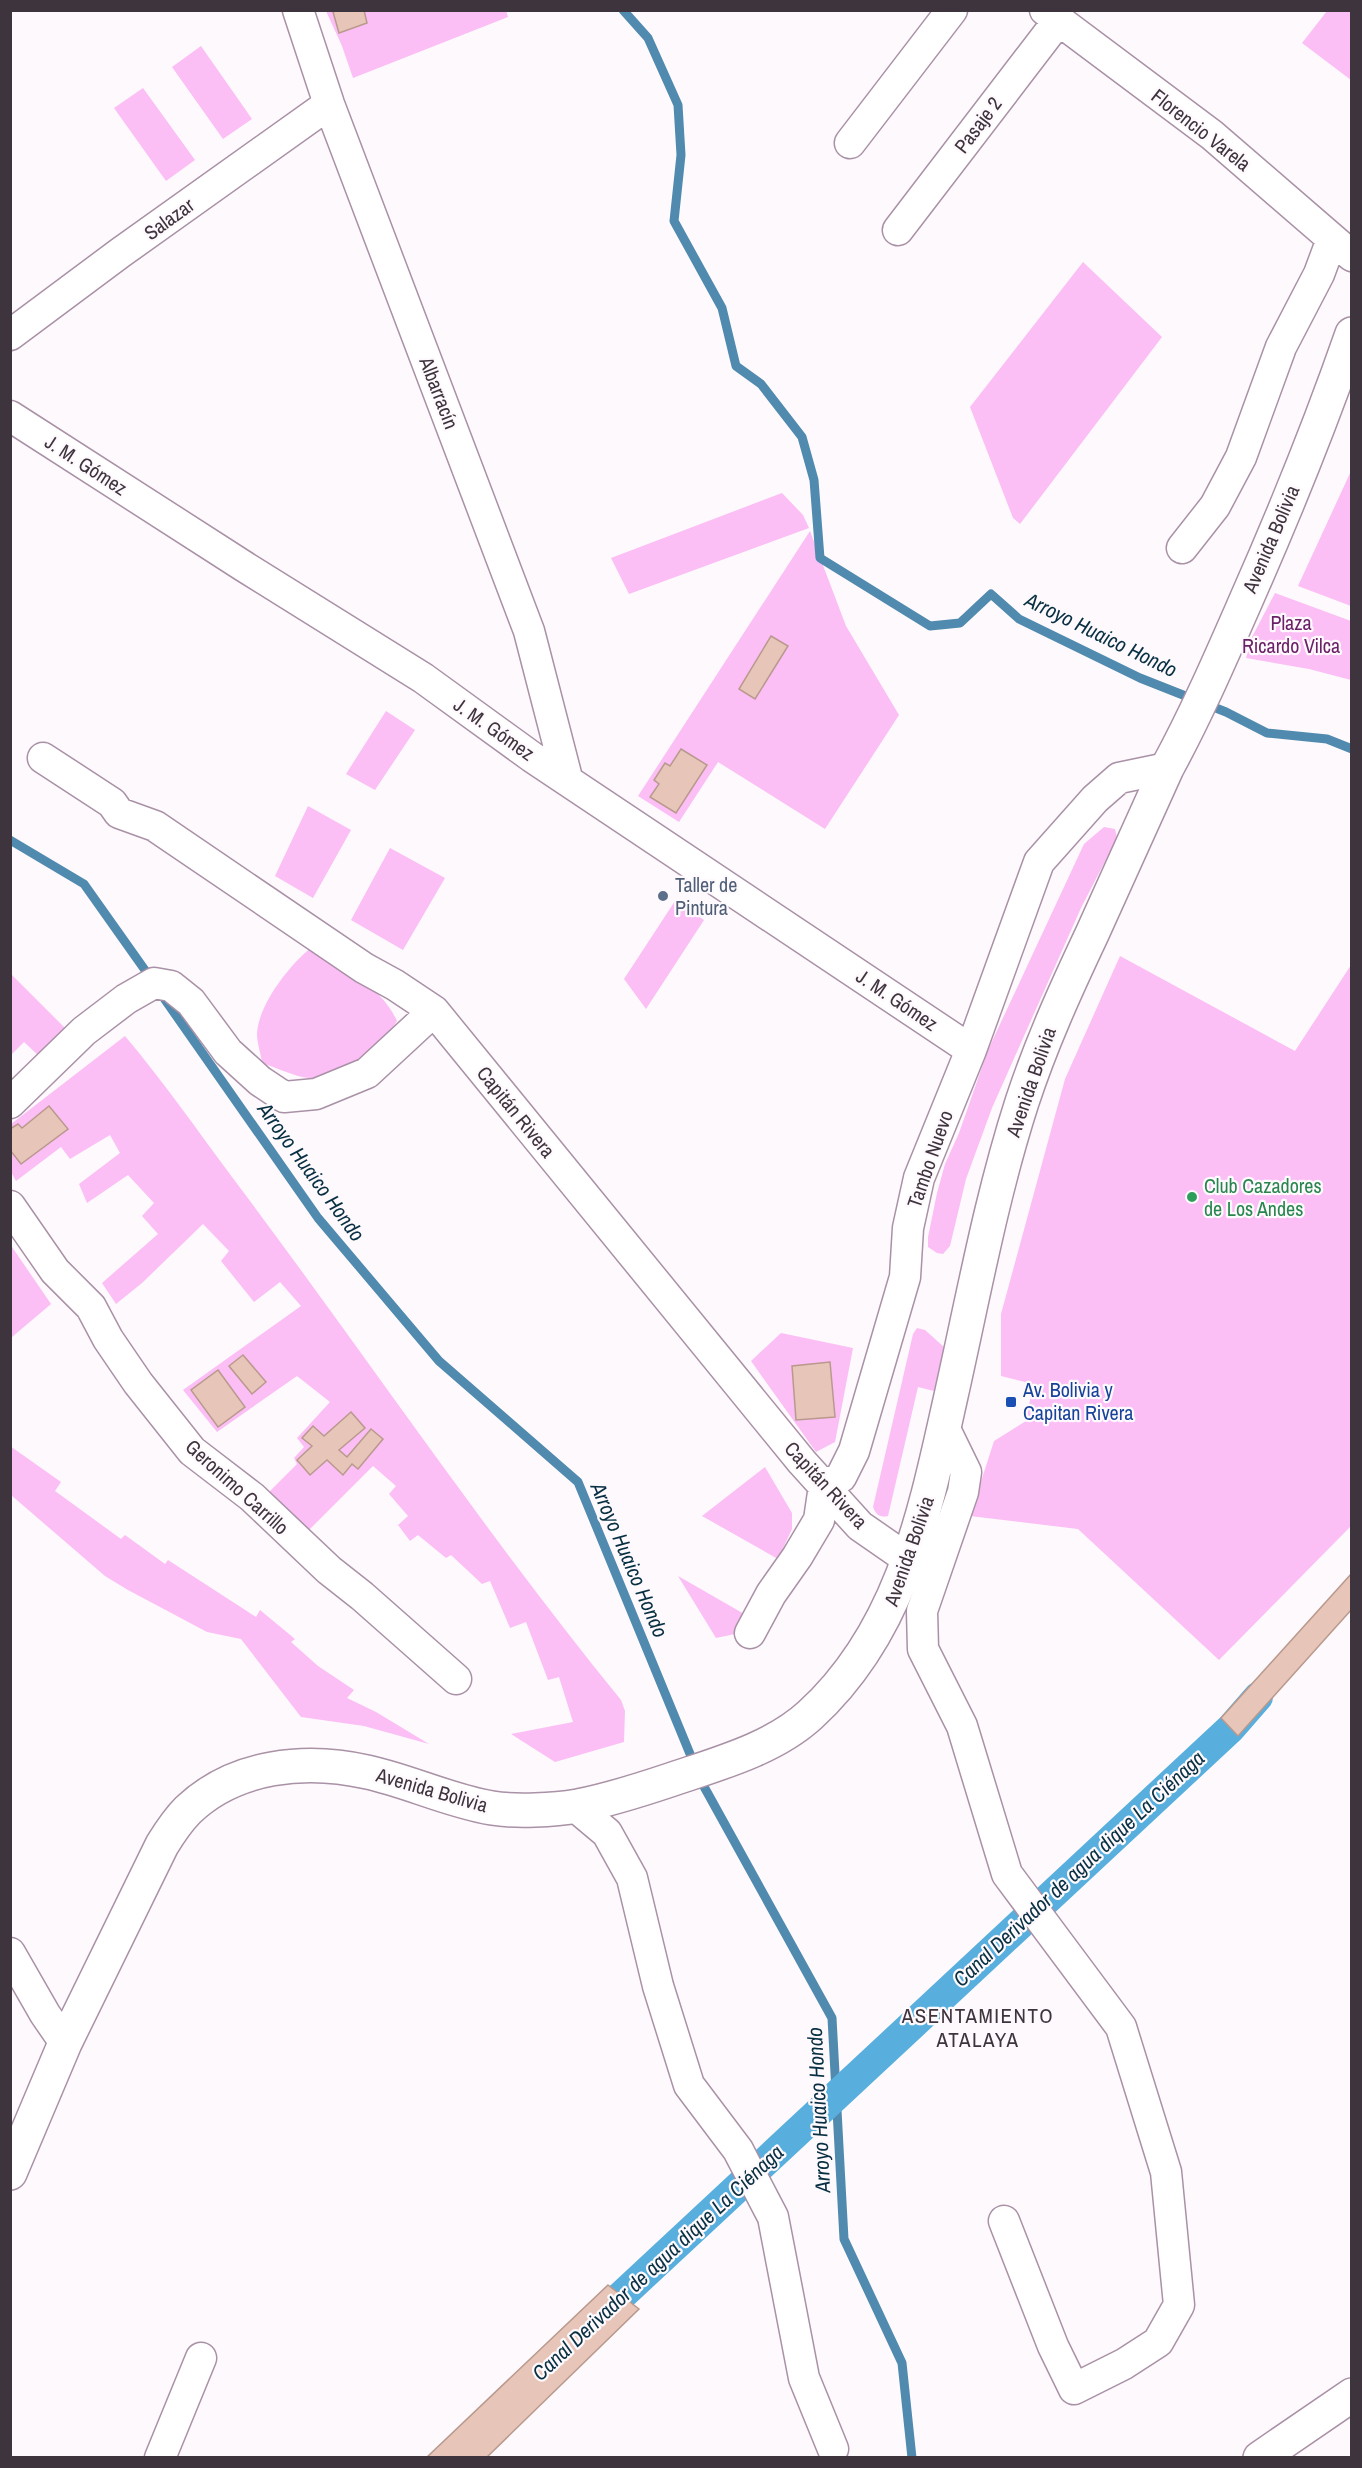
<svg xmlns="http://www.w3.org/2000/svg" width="1362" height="2468" viewBox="0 0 1362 2468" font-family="'Archivo Narrow',sans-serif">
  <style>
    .green { fill: #fbbef5 }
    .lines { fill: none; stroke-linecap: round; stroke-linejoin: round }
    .stream { stroke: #508aae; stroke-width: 9 }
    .canal { stroke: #58afde; stroke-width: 30 }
    .building { fill: #e7c6b9; stroke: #b9998d; stroke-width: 1.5 }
    .minor-casing { stroke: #a991a6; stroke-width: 33 }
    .tertiary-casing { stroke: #a991a6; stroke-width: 36 }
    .motorway-casing { stroke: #a991a6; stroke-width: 36 }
    .minor { stroke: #fff; stroke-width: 30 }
    .tertiary { stroke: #fff; stroke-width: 33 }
    .motorway { stroke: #fff; stroke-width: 33 }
    .service-dot { fill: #5c6f8a; stroke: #fef9fd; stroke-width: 2 }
    .leisure-dot { fill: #2e9e5b; stroke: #fef9fd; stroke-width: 2 }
    .transit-dot { fill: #1a4fb4; stroke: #fef9fd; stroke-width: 2 }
    .labels { text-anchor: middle; stroke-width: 4.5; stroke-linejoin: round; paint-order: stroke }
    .street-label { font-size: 20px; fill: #3e343d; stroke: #fef9fd }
    .park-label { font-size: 20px; fill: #6b2168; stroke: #fef9fd }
    .service-label { font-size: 20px; fill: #4e5e75; stroke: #fef9fd; text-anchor: start }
    .leisure-label { font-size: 20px; fill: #27864d; stroke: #fef9fd; text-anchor: start }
    .transit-label { font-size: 20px; fill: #164399; stroke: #fef9fd; text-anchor: start }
    .water-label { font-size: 21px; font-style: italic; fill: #083043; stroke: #fef9fd }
    .neighbourhood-label { font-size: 21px; letter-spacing: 1.5px; fill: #3e343d; stroke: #fef9fd }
  </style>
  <rect width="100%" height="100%" fill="#fef9fd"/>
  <!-- green -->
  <path class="green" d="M 506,10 L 508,17 L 353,78 L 342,46 L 326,11 Z
    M 1327,11 L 1351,11 L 1351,80 L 1302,43 Z
    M 201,46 L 252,119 L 223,139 L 172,67 Z
    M 143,88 L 195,160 L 166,181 L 114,108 Z
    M 1083,262 L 1162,337 L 1020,524 L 1013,518 L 970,407 Z
    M 1351,471 L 1352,606 L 1351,606 L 1298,586 Z
    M 782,493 L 803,515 L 809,528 L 629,594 L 611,558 Z
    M 810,531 L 846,626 L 899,715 L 825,829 L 718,762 L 679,822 L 638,796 Z
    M 1275,593 L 1351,621 L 1351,680 L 1309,669 L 1246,658 L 1252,637 Z
    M 386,711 L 415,730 L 375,790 L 346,774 Z
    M 308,806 L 351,830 L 313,898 L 275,876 Z
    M 1104,827 L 1115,829 L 1117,838 L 1081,908 L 992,1108 L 966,1179 L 950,1246 L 943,1254 L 937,1253 L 928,1247 L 928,1237 L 937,1193 L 945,1164 L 959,1133 L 988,1050 L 1084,844 Z
    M 390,848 L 445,878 L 403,950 L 351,920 Z
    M 675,901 L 704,920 L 646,1009 L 624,979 Z
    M 312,947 C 342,966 382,987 397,1021 C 380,1048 336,1084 302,1077 C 289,1074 275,1067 262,1063 C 261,1054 257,1043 257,1034 C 258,1005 290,964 312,947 Z
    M 1120,956 L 1295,1051 L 1351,965 L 1351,1526 L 1219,1660 L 1078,1529 L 970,1516 L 994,1441 L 1026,1421 L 1033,1384 L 1001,1376 L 1001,1314 L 1065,1079 Z
    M 10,973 L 81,1044 L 54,1070 L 24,1042 L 11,1055 Z
    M 125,1036 C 163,1081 197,1130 232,1177 C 363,1351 484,1532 621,1700 L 625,1711 L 624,1742 L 555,1762 L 511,1734 L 573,1722 L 559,1677 L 548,1680 L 526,1622 L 510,1628 L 490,1581 L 482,1584 L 451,1555 L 446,1558 L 418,1535 L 410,1541 L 398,1525 L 408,1516 L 389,1494 L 396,1486 L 373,1466 L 307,1532 L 267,1494 L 297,1464 L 294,1458 L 304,1447 L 297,1438 L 330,1402 L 297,1376 L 217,1432 L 183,1390 L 301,1306 L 280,1282 L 254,1302 L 221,1261 L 229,1251 L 203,1224 L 142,1283 L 116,1304 L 102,1283 L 158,1234 L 142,1216 L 154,1203 L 128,1175 L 87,1203 L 79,1184 L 120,1153 L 110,1135 L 70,1159 L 61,1147 L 16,1181 L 11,1172 L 11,1124 Z
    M 10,1244 L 51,1304 L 12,1337 L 10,1335 Z
    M 917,1328 L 925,1330 L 944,1347 L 934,1391 L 918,1387 L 888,1516 C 879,1518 876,1514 873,1507 L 913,1334 Z
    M 781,1333 L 853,1348 L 835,1442 L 816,1452 L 751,1361 Z
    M 10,1446 L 61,1482 L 55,1491 L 121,1539 L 125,1535 L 165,1564 L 168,1560 L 256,1617 L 260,1610 L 295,1639 L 291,1642 L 318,1666 L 354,1690 L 347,1698 L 376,1712 L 429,1744 L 364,1726 L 301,1717 L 241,1639 L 207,1632 L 128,1590 L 105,1576 L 11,1495 Z
    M 765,1467 L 792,1513 L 792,1529 L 778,1559 L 702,1516 Z
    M 678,1576 L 746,1615 L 735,1634 L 716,1638 Z"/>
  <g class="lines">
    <!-- stream -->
    <path class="stream" d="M 623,10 L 648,38 L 678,105 L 681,155 L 674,221 L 722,308 L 736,366 L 761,384 L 802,437 L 814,480 L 820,558 L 930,626 L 960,623 L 991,594 L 1019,619 L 1140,678 L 1226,712 L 1267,733 L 1327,739 L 1352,749
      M 10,840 L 84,884 L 152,980
      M 161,994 L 318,1218 L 439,1361 L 578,1482 L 702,1783 L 832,2018 L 844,2239 L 902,2363 L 912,2458"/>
    <!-- canal -->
    <path class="canal" d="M 591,2324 L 1231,1728 L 1258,1697"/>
  </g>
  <!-- building -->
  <path class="building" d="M 338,10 L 364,10 L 367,23 L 339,33 L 333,12 Z
    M 771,636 L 788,646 L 755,699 L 739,689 Z
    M 681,749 L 707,765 L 676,813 L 650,797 L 659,784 L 654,780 L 665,763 L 670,766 Z
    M 49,1106 L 68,1129 L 21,1164 L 10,1150 L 10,1129 L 18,1124 L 22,1128 Z
    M 243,1355 L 266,1382 L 252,1394 L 229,1366 Z
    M 830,1362 L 835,1417 L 796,1420 L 792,1366 Z
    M 218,1370 L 245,1407 L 218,1427 L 191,1390 Z
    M 351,1412 L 365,1428 L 339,1450 L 347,1457 L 371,1429 L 383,1439 L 358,1469 L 352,1464 L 343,1475 L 327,1460 L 310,1475 L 297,1460 L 312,1446 L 302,1438 L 313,1426 L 324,1436 Z
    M 1352,1573 L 1352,1609 L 1238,1736 L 1221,1718 Z
    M 608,2285 L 639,2309 L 486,2458 L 426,2458 Z"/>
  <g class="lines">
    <!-- minor casing -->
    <g class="minor-casing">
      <path id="minor" d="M 298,10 L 329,104 L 529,631 L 567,778
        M 1045,10 L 1212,135 L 1352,256
        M 850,143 L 952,10
        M 898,230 L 1058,21
        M 10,335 L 120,253 L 329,104
        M 10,416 L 245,567 L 423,678 L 532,757 L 971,1050
        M 1182,548 L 1215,506 L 1241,457 L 1281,347 L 1319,274 L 1332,239
        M 43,758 L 112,803 L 119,813 L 155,826 L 364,968 L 395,985 L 434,1011 L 802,1462 L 860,1526 L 909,1560
        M 10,1103 L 84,1031 L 126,999 L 154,983 L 171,986 L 191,1002 L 228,1052 L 260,1081 L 284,1097 L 316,1094 L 367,1073 L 434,1011
        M 10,1206 L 55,1271 L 91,1307 L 108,1339 L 138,1383 L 192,1451 L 252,1497 L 329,1570 L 362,1596 L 456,1679
        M 944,1427 L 966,1472 L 963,1492 L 922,1611 L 923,1649 L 962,1726 L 1007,1874 L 1121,2027 L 1166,2172 L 1179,2305 L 1158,2342 L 1124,2364 L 1074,2389 L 1053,2346 L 1004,2221
        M 750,1633 L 771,1594 L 797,1557 L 819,1520 L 824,1486 L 841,1477 L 854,1451 L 905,1277 L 908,1228 L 919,1178 L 971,1050 L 1039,862 L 1095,799 L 1119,778 L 1167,768
        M 576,1807 L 607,1833 L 632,1878 L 658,1986 L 689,2085 L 738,2150 L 773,2217 L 804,2378 L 833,2449
        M 10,1953 L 45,2014 L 65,2043
        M 160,2458 L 201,2358"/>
    </g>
    <!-- tertiary casing -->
    <g class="tertiary-casing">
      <path id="tertiary" d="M 10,2173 L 65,2043 L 162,1845 C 170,1832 178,1820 188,1810 C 235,1765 306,1758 367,1772 C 409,1781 449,1801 492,1808 C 516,1812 554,1810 578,1806 C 609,1800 640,1790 670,1780 C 717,1764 773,1749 810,1715 C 902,1631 925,1512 951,1396 C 973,1298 991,1198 1022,1102 C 1041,1044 1066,989 1092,934 C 1117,878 1142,823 1167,768 C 1197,713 1222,655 1247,598 C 1285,512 1321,423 1352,334"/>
    </g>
    <!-- motorway casing -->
    <g class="motorway-casing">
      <path id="motorway" d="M 1260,2458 L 1352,2395"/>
    </g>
    <!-- minor -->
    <use href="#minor" class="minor"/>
    <!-- tertiary -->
    <use href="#tertiary" class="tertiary"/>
    <!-- motorway -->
    <use href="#motorway" class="motorway"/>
  </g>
  <!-- markers -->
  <circle class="service-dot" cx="663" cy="896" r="6"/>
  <circle class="leisure-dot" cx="1192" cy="1197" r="6"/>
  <rect class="transit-dot" x="1005" y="1396" width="12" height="12" rx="3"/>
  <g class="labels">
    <!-- street labels -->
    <g class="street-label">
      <text transform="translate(978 125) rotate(-53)" y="7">Pasaje 2</text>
      <text transform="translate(1201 130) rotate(38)" y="7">Florencio Varela</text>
      <text transform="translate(169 219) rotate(-36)" y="7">Salazar</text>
      <text transform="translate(439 393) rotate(69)" y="7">Albarracín</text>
      <text transform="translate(86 465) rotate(33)" y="7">J. M. Gómez</text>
      <text transform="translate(1271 539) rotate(-67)" y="7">Avenida Bolivia</text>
      <text transform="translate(494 729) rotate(35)" y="7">J. M. Gómez</text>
      <text transform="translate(897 1000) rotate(34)" y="7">J. M. Gómez</text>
      <text transform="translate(1031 1082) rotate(-71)" y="7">Avenida Bolivia</text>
      <text transform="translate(516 1112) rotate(51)" y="7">Capitán Rivera</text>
      <text transform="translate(930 1159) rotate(-71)" y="7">Tambo Nuevo</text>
      <text transform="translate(826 1485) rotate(47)" y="7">Capitán Rivera</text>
      <text transform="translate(237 1487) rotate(42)" y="7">Geronimo Carrillo</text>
      <text transform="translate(909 1551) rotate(-71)" y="7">Avenida Bolivia</text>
      <text transform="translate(432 1790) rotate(16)" y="7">Avenida Bolivia</text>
    </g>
    <!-- park labels -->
    <g class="park-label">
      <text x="1291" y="630">Plaza<tspan x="1291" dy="23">Ricardo Vilca</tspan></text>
    </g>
    <!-- service labels -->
    <g class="service-label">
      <text x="675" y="892">Taller de<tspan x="675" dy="23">Pintura</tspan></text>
    </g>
    <!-- leisure labels -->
    <g class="leisure-label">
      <text x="1204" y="1193">Club Cazadores<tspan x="1204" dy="23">de Los Andes</tspan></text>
    </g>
    <!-- transit labels -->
    <g class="transit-label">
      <text x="1023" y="1397">Av. Bolivia y<tspan x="1023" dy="23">Capitan Rivera</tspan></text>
    </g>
    <!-- water labels -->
    <g class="water-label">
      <text transform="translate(1101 635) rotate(26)" y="7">Arroyo Huaico Hondo</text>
      <text transform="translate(311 1172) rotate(54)" y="7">Arroyo Huaico Hondo</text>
      <text transform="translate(629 1560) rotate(67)" y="7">Arroyo Huaico Hondo</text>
      <text transform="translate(1079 1869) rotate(-43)" y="7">Canal Derivador de agua dique La Ciénaga</text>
      <text transform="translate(819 2110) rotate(-93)" y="7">Arroyo Huaico Hondo</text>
      <text transform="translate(658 2263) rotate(-43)" y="7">Canal Derivador de agua dique La Ciénaga</text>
    </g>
    <!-- neighbourhood labels -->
    <g class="neighbourhood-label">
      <text x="978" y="2023">ASENTAMIENTO<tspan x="978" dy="24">ATALAYA</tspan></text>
    </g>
  </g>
  <!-- border -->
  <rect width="1362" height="2468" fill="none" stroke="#3e343d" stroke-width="24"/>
</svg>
